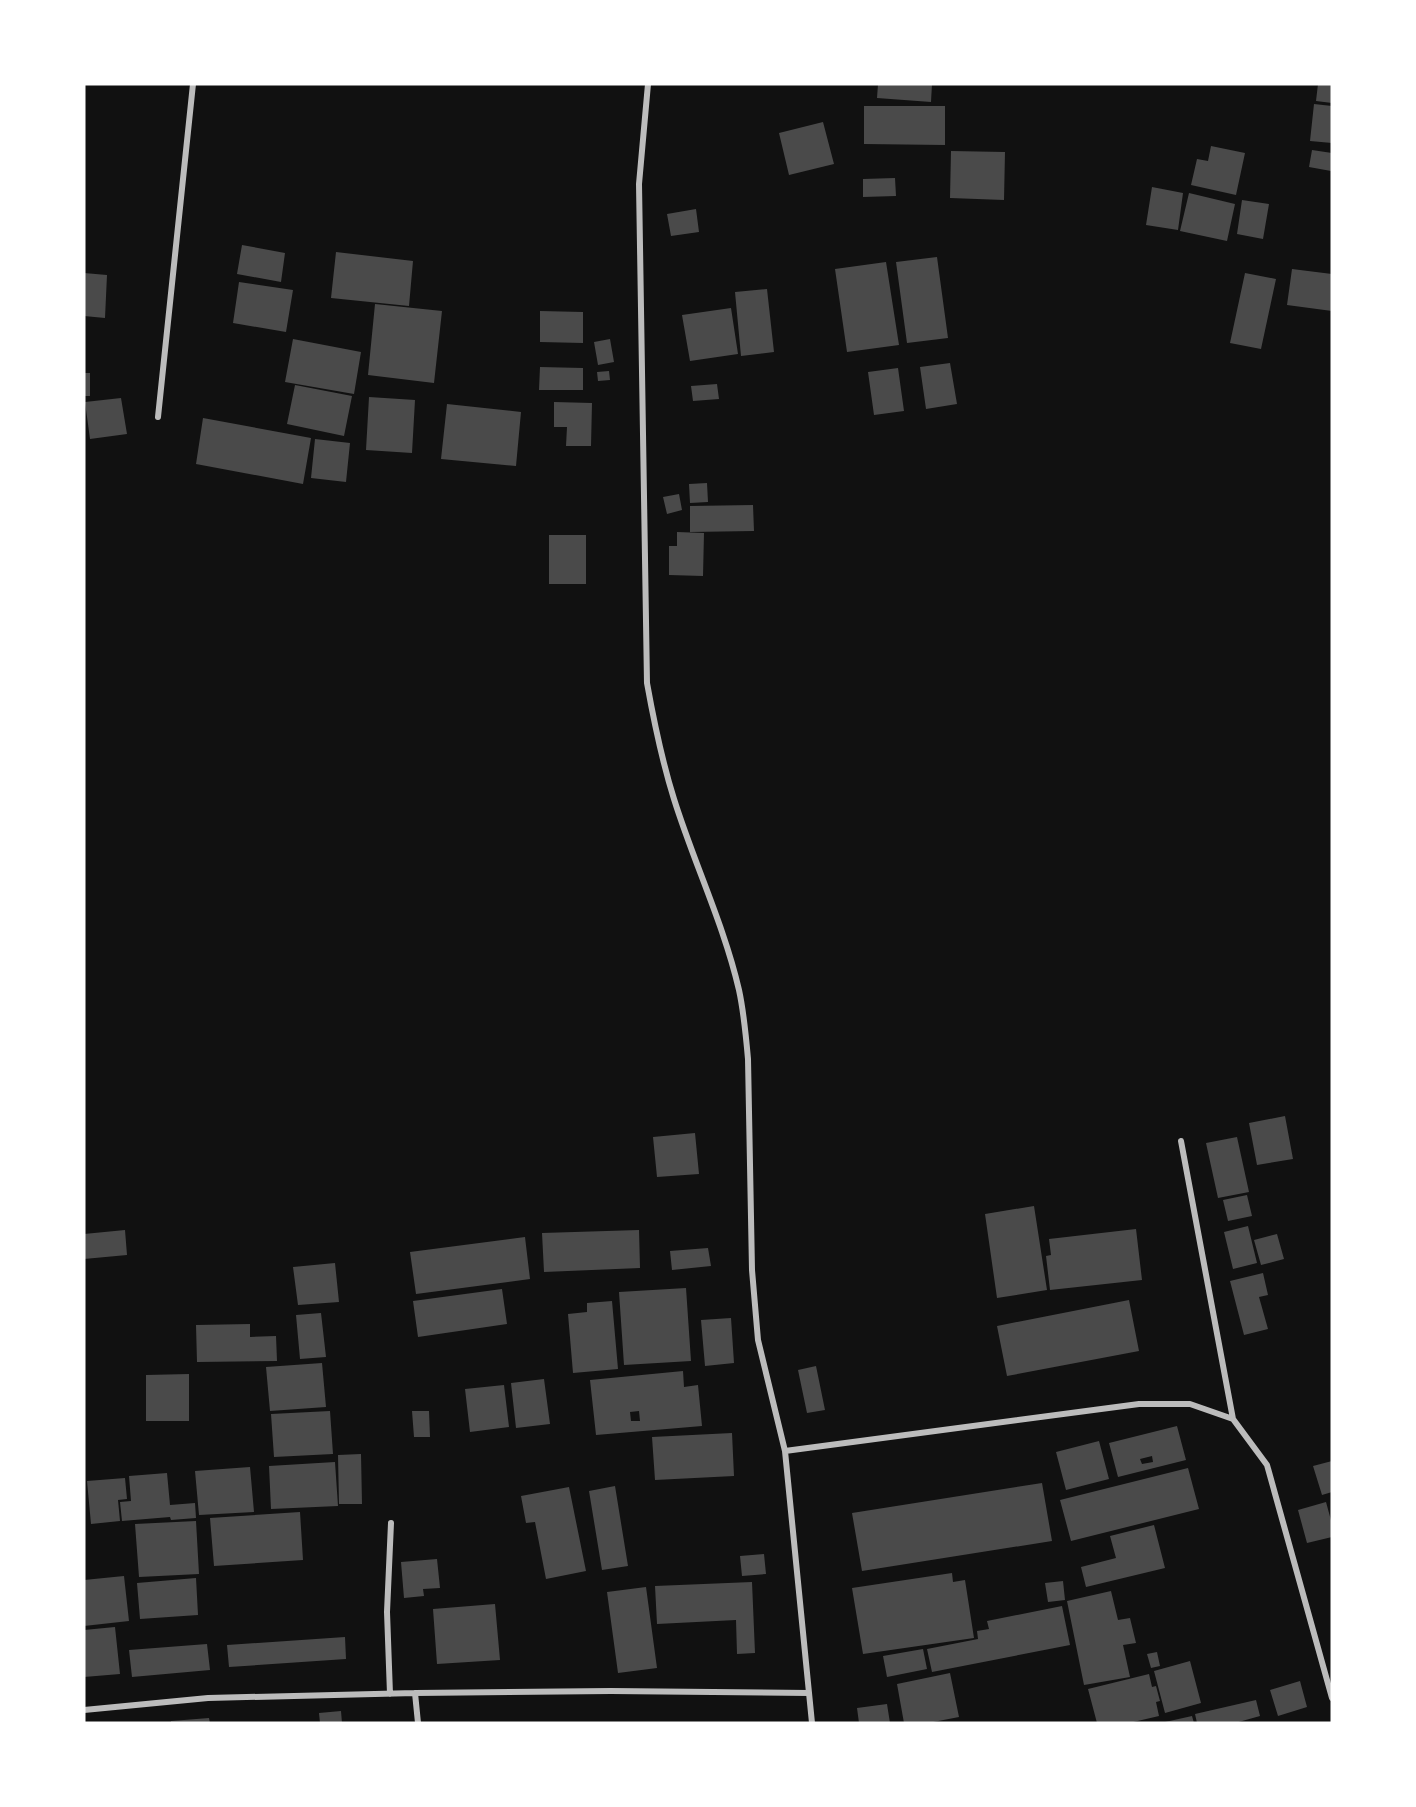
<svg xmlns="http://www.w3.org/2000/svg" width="1416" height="1807" viewBox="0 0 1416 1807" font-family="'Titillium Web',sans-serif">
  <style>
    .building { fill: #4a4a4a; fill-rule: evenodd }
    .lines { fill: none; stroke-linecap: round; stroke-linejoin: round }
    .minor { stroke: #bcbcbc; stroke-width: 6 }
  </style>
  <rect width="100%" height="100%" fill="#111"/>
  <!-- building -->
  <path class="building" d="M 878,84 L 932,84 L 931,102 L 877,98 Z
    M 1318,84 L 1332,84 L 1332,103 L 1316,101 Z
    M 1314,104 L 1332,106 L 1332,143 L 1310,141 Z
    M 864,106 L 945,106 L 945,145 L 864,144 Z
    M 823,122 L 834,164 L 789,175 L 779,133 Z
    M 1211,146 L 1245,153 L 1236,195 L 1191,185 L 1197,159 L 1208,161 Z
    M 1312,150 L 1332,153 L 1331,171 L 1309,167 Z
    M 951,151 L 1005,152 L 1004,200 L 950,198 Z
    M 895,178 L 896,196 L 863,197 L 863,179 Z
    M 1152,187 L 1183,193 L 1178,230 L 1146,225 Z
    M 1189,193 L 1235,204 L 1227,241 L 1180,231 Z
    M 1242,200 L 1269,204 L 1263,239 L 1237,234 Z
    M 696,209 L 699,232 L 671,236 L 667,214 Z
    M 242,245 L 285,253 L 281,282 L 237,274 Z
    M 336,252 L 413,261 L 409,306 L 331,298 Z
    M 937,257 L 948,338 L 907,343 L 896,262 Z
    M 886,262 L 899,345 L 847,352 L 835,269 Z
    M 1292,269 L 1332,274 L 1332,311 L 1287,305 Z
    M 84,273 L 107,275 L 105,318 L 84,316 Z
    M 1245,273 L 1276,279 L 1261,349 L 1230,343 Z
    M 239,282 L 293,290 L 286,332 L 233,323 Z
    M 767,289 L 774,352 L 741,356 L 735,292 Z
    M 375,304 L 442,311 L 434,383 L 368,375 Z
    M 731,308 L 738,354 L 690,361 L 682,315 Z
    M 540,311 L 583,312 L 583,343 L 540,342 Z
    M 293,339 L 361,352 L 354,394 L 285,382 Z
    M 610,339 L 614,362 L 598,365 L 594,342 Z
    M 950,363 L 957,404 L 926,409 L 920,367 Z
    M 540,367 L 583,368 L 583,390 L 539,390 Z
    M 898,368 L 904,411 L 874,415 L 868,372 Z
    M 609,371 L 610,380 L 598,381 L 597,372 Z
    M 84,373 L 90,373 L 90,396 L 84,396 Z
    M 717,384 L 719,399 L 693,401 L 691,386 Z
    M 295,385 L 352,396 L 344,436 L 287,424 Z
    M 369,397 L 415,400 L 412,453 L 366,450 Z
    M 121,398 L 127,434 L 90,439 L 85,402 Z
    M 554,402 L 592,403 L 591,446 L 566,446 L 567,427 L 554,427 Z
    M 447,404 L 521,412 L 516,466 L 441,459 Z
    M 203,418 L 311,438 L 303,484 L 196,464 Z
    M 315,439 L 350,443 L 346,482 L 311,478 Z
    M 707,483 L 708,502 L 690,503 L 689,484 Z
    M 679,494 L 682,510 L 667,514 L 663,497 Z
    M 753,505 L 754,531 L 690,532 L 690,506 Z
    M 677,532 L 704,533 L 703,576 L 669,575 L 669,546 L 677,546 Z
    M 549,535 L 586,535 L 586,584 L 549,584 Z
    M 1285,1116 L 1293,1159 L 1257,1165 L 1249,1123 Z
    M 695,1133 L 699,1174 L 657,1177 L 653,1137 Z
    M 1237,1137 L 1249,1192 L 1218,1198 L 1206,1143 Z
    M 1247,1195 L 1252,1216 L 1228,1221 L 1223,1200 Z
    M 1034,1206 L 1047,1290 L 997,1298 L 985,1214 Z
    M 1248,1226 L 1257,1263 L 1233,1269 L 1224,1232 Z
    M 1136,1229 L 1142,1280 L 1050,1290 L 1046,1256 L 1051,1255 L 1049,1239 Z
    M 125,1230 L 127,1255 L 84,1259 L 84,1234 Z
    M 639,1230 L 640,1268 L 544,1272 L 542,1233 Z
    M 1277,1234 L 1284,1259 L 1261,1265 L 1254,1240 Z
    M 525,1237 L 530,1279 L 416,1294 L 410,1252 Z
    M 708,1248 L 711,1266 L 672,1270 L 670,1251 Z
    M 335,1263 L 339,1302 L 298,1305 L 293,1267 Z
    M 1263,1273 L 1268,1295 L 1259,1297 L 1268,1329 L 1244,1335 L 1230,1281 Z
    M 686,1288 L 691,1361 L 624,1365 L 619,1292 Z
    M 502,1289 L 507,1324 L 418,1337 L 413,1301 Z
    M 1129,1300 L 1139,1351 L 1007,1376 L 997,1326 Z
    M 612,1301 L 618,1369 L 573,1373 L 568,1314 L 587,1312 L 587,1303 Z
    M 321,1313 L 326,1357 L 300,1359 L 296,1315 Z
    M 731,1318 L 734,1363 L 705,1366 L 701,1320 Z
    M 250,1324 L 250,1337 L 276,1336 L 277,1361 L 197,1362 L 196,1325 Z
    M 322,1363 L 326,1407 L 270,1411 L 266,1367 Z
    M 816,1366 L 825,1410 L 807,1413 L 798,1370 Z
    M 683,1371 L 684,1387 L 698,1385 L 702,1426 L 596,1435 L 590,1380 ZM 639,1411 L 640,1421 L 631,1421 L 630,1412 Z
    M 189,1374 L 189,1421 L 146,1421 L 146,1375 Z
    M 544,1379 L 550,1424 L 516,1428 L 511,1383 Z
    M 504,1385 L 509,1427 L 470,1432 L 465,1389 Z
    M 330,1411 L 333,1454 L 274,1457 L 271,1414 Z
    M 412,1411 L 429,1411 L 430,1437 L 414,1437 Z
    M 1177,1426 L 1186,1460 L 1118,1477 L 1109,1443 ZM 1152,1456 L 1153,1462 L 1142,1464 L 1140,1459 Z
    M 732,1433 L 734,1476 L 655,1480 L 652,1437 Z
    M 1099,1441 L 1109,1479 L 1066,1490 L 1056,1452 Z
    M 361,1454 L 362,1504 L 339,1504 L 338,1455 Z
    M 1332,1461 L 1332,1492 L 1322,1495 L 1313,1466 Z
    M 335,1462 L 338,1506 L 271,1509 L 269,1466 Z
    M 250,1467 L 254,1512 L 199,1515 L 195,1471 Z
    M 1188,1468 L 1199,1509 L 1071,1541 L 1060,1500 Z
    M 167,1473 L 170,1505 L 195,1503 L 196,1518 L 171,1520 L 170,1517 L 122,1521 L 120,1502 L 131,1501 L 129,1476 Z
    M 125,1478 L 127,1499 L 118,1500 L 120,1521 L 91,1524 L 87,1481 Z
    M 1042,1483 L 1052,1541 L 862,1571 L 852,1513 Z
    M 615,1486 L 628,1566 L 602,1570 L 589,1491 Z
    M 569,1487 L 586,1571 L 546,1579 L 535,1522 L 526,1523 L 521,1496 Z
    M 1326,1502 L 1332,1524 L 1332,1537 L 1307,1543 L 1298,1510 Z
    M 300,1512 L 303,1560 L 214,1566 L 210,1518 Z
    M 196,1521 L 199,1574 L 139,1577 L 135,1524 Z
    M 1154,1525 L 1165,1568 L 1086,1587 L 1081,1567 L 1116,1558 L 1110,1536 Z
    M 764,1554 L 766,1574 L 742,1576 L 740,1556 Z
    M 437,1559 L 440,1588 L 423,1589 L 424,1596 L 404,1598 L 401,1562 Z
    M 952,1573 L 953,1582 L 965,1580 L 974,1638 L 863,1654 L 852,1588 Z
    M 124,1576 L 129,1621 L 84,1626 L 84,1580 Z
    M 196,1578 L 198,1615 L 140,1619 L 137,1583 Z
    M 1063,1581 L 1065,1600 L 1048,1602 L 1045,1583 Z
    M 752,1582 L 755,1653 L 737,1654 L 736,1620 L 657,1624 L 655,1586 Z
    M 646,1587 L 657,1668 L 618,1673 L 607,1592 Z
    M 1111,1591 L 1118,1620 L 1130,1618 L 1136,1643 L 1123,1645 L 1130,1677 L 1084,1685 L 1067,1601 Z
    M 495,1604 L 500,1660 L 437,1664 L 433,1609 Z
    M 1062,1606 L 1070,1645 L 932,1672 L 927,1649 L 978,1639 L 977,1631 L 989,1629 L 987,1621 Z
    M 115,1627 L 120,1674 L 84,1677 L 84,1630 Z
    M 345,1637 L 346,1659 L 229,1667 L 227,1645 Z
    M 207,1644 L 210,1670 L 132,1677 L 129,1650 Z
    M 923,1649 L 927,1669 L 887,1677 L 883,1656 Z
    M 1157,1652 L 1160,1666 L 1151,1668 L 1147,1654 Z
    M 1190,1661 L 1201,1703 L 1165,1713 L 1154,1671 Z
    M 950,1673 L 959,1717 L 928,1723 L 904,1723 L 897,1684 Z
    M 1149,1674 L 1152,1687 L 1156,1686 L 1160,1701 L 1156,1702 L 1159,1716 L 1129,1723 L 1097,1723 L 1088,1689 Z
    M 1300,1681 L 1307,1707 L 1278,1716 L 1270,1690 Z
    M 1256,1700 L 1260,1716 L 1235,1723 L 1197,1723 L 1195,1714 Z
    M 887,1704 L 890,1723 L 859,1723 L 857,1708 Z
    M 341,1711 L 342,1723 L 320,1723 L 319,1713 Z
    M 1192,1716 L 1194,1723 L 1165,1723 L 1165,1722 Z
    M 209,1718 L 210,1723 L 171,1723 L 171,1721 Z"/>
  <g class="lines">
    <!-- minor -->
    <path class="minor" d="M 648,84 L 639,184 L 647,683 C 654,722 662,761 674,799 C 694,863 724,925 739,990 C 744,1013 746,1036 748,1059 L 752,1270 L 758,1340 L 785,1451 L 812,1723
      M 158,417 L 193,84
      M 1181,1141 L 1233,1419
      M 785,1451 L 1139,1404 L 1190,1404 L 1233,1419 L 1267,1465 L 1332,1698
      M 415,1693 L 418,1723
      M 390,1694 L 387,1612 L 391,1523
      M 84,1710 L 208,1698 L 415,1693 L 611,1691 L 809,1693"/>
  </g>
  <!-- border -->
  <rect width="1416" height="1807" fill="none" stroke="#ffffff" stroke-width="171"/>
</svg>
